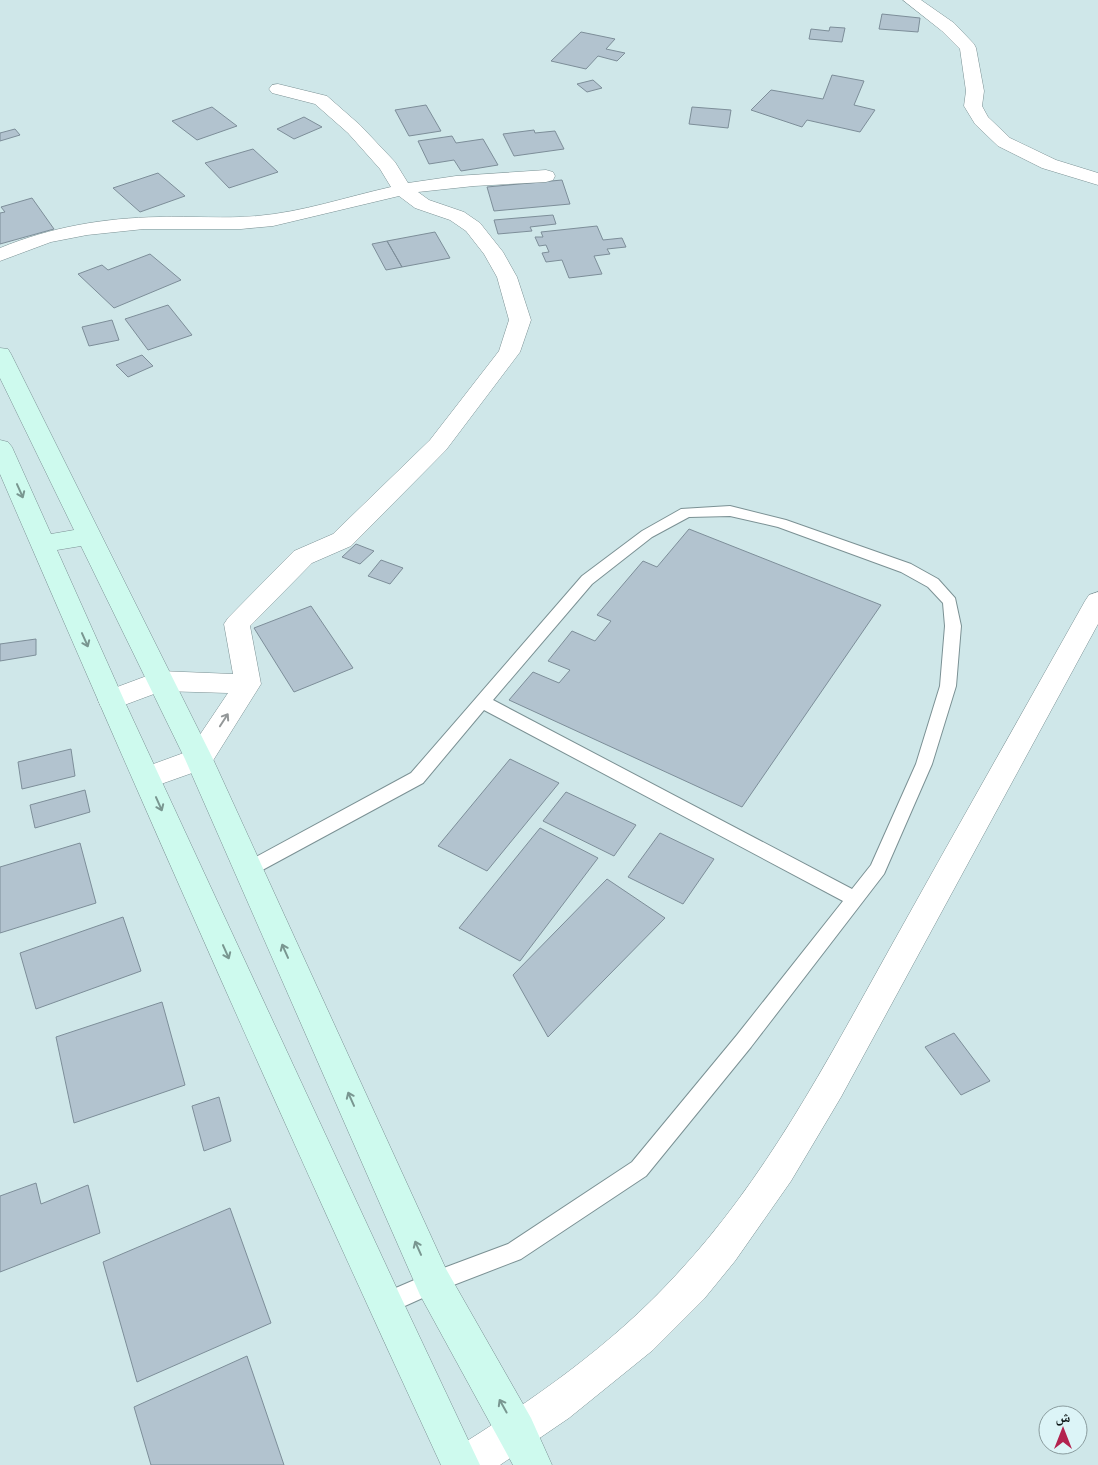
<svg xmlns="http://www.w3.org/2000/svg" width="1098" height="1465" viewBox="0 0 1098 1465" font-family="'Roboto Condensed','Noto Naskh Arabic',sans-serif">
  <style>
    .building { fill: #b2c3cf; stroke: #7d8e99 }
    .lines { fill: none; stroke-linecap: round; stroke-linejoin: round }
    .service-casing { stroke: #7b9194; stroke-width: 2 }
    .minor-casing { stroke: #7b9194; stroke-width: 1 }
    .secondary-casing { stroke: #7b9194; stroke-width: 1 }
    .service { fill: #fff; fill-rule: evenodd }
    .minor { fill: #fff; fill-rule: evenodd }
    .secondary { fill: #cefaee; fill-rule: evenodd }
    .oneway { stroke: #799690 }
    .oneway2 { stroke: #949899 }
  </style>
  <rect width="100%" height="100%" fill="#cfe7e9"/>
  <!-- building -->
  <path class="building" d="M 882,14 L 920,18 L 918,32 L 879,29 Z
    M 830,27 L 845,28 L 842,42 L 809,39 L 811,29 L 829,31 Z
    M 581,32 L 615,39 L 606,49 L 625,53 L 617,61 L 598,56 L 586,69 L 551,61 Z
    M 832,75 L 864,81 L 854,105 L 875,110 L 860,132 L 807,120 L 802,127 L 751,110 L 771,90 L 823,99 Z
    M 593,80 L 602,88 L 587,92 L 577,84 Z
    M 426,105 L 441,131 L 409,136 L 395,110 Z
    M 212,107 L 237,126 L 197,140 L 172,121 Z
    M 692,107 L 731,110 L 728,128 L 689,124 Z
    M 304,117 L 322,127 L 294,139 L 277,129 Z
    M 15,129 L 20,135 L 0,141 L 0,133 Z
    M 534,130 L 535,133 L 555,131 L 564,149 L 514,156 L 503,134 Z
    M 452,136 L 456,143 L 483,139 L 498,165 L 461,171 L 454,160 L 429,164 L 418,141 Z
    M 253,149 L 278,172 L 229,188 L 205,163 Z
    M 158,173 L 185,196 L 140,212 L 113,188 Z
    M 562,180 L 570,204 L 494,211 L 487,187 Z
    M 32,198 L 54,229 L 0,244 L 0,213 L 5,212 L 1,207 Z
    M 553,215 L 556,224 L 530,227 L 532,231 L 498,234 L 494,220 Z
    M 597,226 L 603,240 L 622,238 L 626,247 L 607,249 L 610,254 L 594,256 L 602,274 L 569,278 L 562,260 L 546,262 L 542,253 L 549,252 L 546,245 L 539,246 L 535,237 L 543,237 L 541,232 Z
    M 435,232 L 450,258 L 402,267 L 387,241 Z
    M 387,241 L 402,267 L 386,270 L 372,244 Z
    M 150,254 L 181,280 L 114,308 L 78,274 L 102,265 L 108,270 Z
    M 168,305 L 192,335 L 148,350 L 125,319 Z
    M 112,320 L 119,340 L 89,346 L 82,327 Z
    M 142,355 L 153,366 L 128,377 L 116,365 Z
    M 689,529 L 881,605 L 742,807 L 509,700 L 533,672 L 559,683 L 570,670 L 548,661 L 572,631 L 595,641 L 611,621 L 597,615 L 643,561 L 657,567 Z
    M 356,544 L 374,551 L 360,564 L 342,557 Z
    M 381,560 L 403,568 L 390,584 L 368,576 Z
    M 311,606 L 353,668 L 294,692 L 254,628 Z
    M 36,639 L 36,655 L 0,661 L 0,644 Z
    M 71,749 L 75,776 L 22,789 L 18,762 Z
    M 510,759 L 559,783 L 487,871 L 438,846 Z
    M 85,790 L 90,812 L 35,828 L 30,805 Z
    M 566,792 L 636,825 L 614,856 L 543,821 Z
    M 540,828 L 598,858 L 520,961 L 459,928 Z
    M 660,833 L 714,859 L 683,904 L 628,877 Z
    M 80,843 L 96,903 L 0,933 L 0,867 Z
    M 607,879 L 665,918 L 548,1037 L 513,975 Z
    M 123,917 L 141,971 L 36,1009 L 20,953 Z
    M 162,1002 L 185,1085 L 74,1123 L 56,1037 Z
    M 954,1033 L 990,1081 L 961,1095 L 925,1047 Z
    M 219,1097 L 231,1141 L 204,1151 L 192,1106 Z
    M 36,1183 L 41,1204 L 88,1185 L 100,1233 L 0,1272 L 0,1196 Z
    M 230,1208 L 271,1323 L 137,1382 L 103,1262 Z
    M 247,1356 L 284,1465 L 151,1465 L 134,1407 Z"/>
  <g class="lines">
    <!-- service casing -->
    <g class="service-casing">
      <path id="service" d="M 730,506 L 786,520 L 911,564 L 938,579 L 955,598 L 961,626 L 956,686 L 932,764 L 884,874 L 751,1047 L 646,1176 L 521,1259 L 438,1291 L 385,1315 L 377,1312 L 374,1304 L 377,1296 L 433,1272 L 508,1244 L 632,1162 L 737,1035 L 843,901 L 484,710 L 423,783 L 255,874 L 249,876 L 243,874 L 240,869 L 243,864 L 411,773 L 582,576 L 642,531 L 681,509 ZM 730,516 L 778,527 L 901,572 L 928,587 L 943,603 L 945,626 L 940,686 L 916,764 L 871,865 L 852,889 L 493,700 L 592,584 L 652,537 L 689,517 Z"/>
    </g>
    <!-- minor casing -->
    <g class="minor-casing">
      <path id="minor" d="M 903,0 L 921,0 L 954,23 L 974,44 L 976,48 L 984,91 L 982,106 L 988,117 L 1010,138 L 1056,160 L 1098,173 L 1098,185 L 1042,168 L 998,146 L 975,124 L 964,106 L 966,91 L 960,49 L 942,31 Z
        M 278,84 L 327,96 L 360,125 L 395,162 L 408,183 L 456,176 L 546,170 L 553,172 L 555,176 L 553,180 L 546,182 L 474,186 L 418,192 L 429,200 L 464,212 L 480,223 L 503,252 L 517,277 L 531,320 L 520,352 L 446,450 L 351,546 L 312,563 L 250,626 L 261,684 L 209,767 L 147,789 L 137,786 L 133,778 L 137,770 L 189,751 L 228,693 L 162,691 L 111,710 L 101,707 L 98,700 L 101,693 L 160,671 L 233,674 L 224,624 L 228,618 L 294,551 L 333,534 L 430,440 L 499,351 L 509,320 L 497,277 L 484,254 L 466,231 L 450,220 L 415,208 L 399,196 L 273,226 L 241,229 L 144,229 L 87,235 L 51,242 L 0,261 L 0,248 C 51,227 104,218 159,217 C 192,216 225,219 257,216 C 303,212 346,197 391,187 L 380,169 L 348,133 L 315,104 L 272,93 L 269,89 L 272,85 Z
        M 1098,592 L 1098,624 L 841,1097 L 791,1181 L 735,1261 L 704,1299 L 653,1350 L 569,1418 L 500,1465 L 446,1465 L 451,1451 C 533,1400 611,1346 676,1275 C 765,1180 826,1063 889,950 C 954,833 1020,717 1085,601 L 1089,595 Z"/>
    </g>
    <!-- secondary casing -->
    <g class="secondary-casing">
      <path id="secondary" d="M 0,348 L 8,349 L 11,354 L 213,759 L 446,1269 L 531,1418 L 552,1465 L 513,1465 L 420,1295 L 185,759 L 81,546 L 57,550 L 124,700 L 398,1291 L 480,1465 L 441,1465 C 289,1137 143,806 0,474 L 0,440 L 8,442 L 12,447 L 51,534 L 74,530 L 0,378 Z"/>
    </g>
    <!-- service -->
    <use href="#service" class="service"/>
    <!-- minor -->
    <use href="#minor" class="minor"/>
    <!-- secondary -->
    <use href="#secondary" class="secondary"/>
  </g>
  <!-- one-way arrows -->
  <defs><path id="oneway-shaft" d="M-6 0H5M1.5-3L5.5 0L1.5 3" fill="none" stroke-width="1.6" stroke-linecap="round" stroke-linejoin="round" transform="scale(1.25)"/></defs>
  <g class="oneway">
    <use href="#oneway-shaft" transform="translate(20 491) rotate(66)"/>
    <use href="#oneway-shaft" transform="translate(85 640) rotate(66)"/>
    <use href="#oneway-shaft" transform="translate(159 804) rotate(66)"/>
    <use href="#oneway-shaft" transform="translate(285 951) rotate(-114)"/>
    <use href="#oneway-shaft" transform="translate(226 952) rotate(66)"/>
    <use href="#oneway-shaft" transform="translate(351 1099) rotate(-114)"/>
    <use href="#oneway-shaft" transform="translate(418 1248) rotate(-114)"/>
    <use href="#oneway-shaft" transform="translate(503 1406) rotate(-119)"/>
  </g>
  <use class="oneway2" href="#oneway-shaft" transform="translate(224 720) rotate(-57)"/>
  <!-- north arrow -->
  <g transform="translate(1063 1430)"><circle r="24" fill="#dcf4f7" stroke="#8b9d9f"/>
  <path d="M0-4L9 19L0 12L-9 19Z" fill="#b3234f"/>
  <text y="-8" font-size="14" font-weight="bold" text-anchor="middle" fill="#121b1c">ش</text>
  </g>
</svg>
